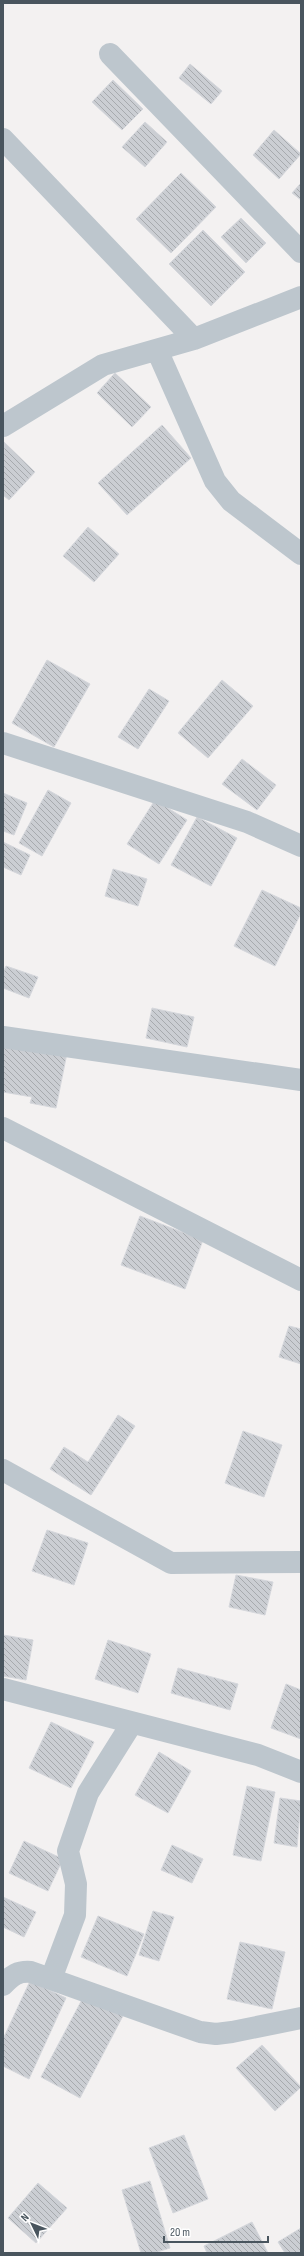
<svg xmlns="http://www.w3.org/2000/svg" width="304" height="2256" viewBox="0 0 304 2256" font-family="'Sofia Sans Condensed',sans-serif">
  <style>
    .building { fill: url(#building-back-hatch); stroke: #d5d7dc }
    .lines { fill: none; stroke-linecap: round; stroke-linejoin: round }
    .street { stroke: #bdc6cd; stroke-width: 22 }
  </style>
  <defs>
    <pattern id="building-back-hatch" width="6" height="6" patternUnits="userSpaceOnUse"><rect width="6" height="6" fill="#cbced3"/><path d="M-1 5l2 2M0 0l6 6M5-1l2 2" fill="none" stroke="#a7aaae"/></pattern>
  </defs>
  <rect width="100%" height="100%" fill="#f3f1f1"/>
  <!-- building -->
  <path class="building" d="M 190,64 L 222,91 L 211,104 L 179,78 Z
    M 113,80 L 143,109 L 122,130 L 92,102 Z
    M 145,122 L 167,142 L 145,167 L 122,147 Z
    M 274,130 L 301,154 L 279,179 L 253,155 Z
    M 181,173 L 216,207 L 171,253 L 136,219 Z
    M 301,183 L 301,200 L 292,193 Z
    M 241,218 L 266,243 L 246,263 L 221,237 Z
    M 203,230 L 245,272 L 211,306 L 169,264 Z
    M 115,373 L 151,407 L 132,427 L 97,393 Z
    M 162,425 L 191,458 L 127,515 L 98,483 Z
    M 4,442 L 35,472 L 9,500 L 3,495 Z
    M 88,527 L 119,554 L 94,582 L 63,556 Z
    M 47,660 L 90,684 L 54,747 L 12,723 Z
    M 222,680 L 253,706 L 208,758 L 178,733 Z
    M 149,689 L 169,701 L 138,749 L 118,737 Z
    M 242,759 L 276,785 L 257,810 L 222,784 Z
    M 48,790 L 71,803 L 42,856 L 19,843 Z
    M 3,793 L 27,803 L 14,835 L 3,831 Z
    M 155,800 L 187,820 L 159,864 L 127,844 Z
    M 197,817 L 237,838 L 211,886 L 171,865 Z
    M 3,842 L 30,855 L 21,875 L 3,867 Z
    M 113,869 L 147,879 L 138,906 L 105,896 Z
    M 262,890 L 301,908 L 301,913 L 275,966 L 234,946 Z
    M 6,966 L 38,977 L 29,998 L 3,988 L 3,973 Z
    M 152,1008 L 194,1017 L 187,1047 L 146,1038 Z
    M 5,1042 L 67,1053 L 56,1108 L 30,1103 L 32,1097 L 3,1092 L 3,1053 Z
    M 140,1216 L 203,1240 L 185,1289 L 121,1265 Z
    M 289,1326 L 301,1329 L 301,1364 L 279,1357 Z
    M 118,1415 L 135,1426 L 91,1495 L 50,1469 L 64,1447 L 88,1462 Z
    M 243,1431 L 282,1445 L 264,1497 L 225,1483 Z
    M 47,1530 L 88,1543 L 74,1585 L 32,1571 Z
    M 236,1575 L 273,1582 L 265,1615 L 229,1607 Z
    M 3,1635 L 33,1640 L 26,1680 L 3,1676 Z
    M 108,1640 L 151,1654 L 138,1693 L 95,1679 Z
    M 178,1668 L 238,1684 L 230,1710 L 171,1693 Z
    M 286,1684 L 301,1690 L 301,1739 L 271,1728 Z
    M 51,1722 L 94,1742 L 71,1788 L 29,1768 Z
    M 159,1752 L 191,1771 L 168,1813 L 135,1795 Z
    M 247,1786 L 275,1792 L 261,1861 L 233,1855 Z
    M 280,1798 L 301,1801 L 297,1847 L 274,1843 Z
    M 24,1841 L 63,1859 L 48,1891 L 9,1873 Z
    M 172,1845 L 203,1859 L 192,1883 L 161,1870 Z
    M 3,1897 L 36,1912 L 24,1937 L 3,1927 Z
    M 153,1911 L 174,1917 L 159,1961 L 139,1955 Z
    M 98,1916 L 144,1934 L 127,1976 L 81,1957 Z
    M 240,1942 L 285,1952 L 272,2009 L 227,1999 Z
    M 30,1981 L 66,1998 L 29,2079 L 3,2066 L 3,2039 Z
    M 86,1992 L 125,2012 L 80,2098 L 41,2077 Z
    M 262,2045 L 301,2087 L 275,2111 L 236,2068 Z
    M 184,2135 L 208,2199 L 173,2213 L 149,2148 Z
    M 150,2181 L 170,2248 L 154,2253 L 141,2253 L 122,2190 Z
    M 38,2183 L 67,2208 L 36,2243 L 8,2218 Z
    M 252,2222 L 268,2253 L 207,2253 L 204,2246 Z
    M 301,2228 L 301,2253 L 285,2253 L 278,2242 Z"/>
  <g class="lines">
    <!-- street -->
    <path class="street" d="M 110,54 L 301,252
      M 3,139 L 194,339
      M 157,350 L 215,481 L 231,501 L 301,554
      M 3,426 L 103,365 L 194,339 L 301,297
      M 3,743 L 247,822 L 301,846
      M 3,1037 L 301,1080
      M 3,1128 L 301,1280
      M 3,1470 L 171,1563 L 301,1562
      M 3,1689 L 258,1755 L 301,1772
      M 51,1979 L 75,1915 L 76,1884 L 68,1851 L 88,1793 L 132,1723
      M 3,1985 C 12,1975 18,1971 31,1972 L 200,2032 L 216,2034 L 232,2032 L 301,2018"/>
  </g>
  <!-- border -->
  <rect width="304" height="2256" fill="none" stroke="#49555e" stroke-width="8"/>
  <!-- north arrow -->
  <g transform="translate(32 2224) rotate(313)" stroke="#ffffff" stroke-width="3" paint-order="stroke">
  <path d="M0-3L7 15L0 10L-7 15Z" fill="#49555e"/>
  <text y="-6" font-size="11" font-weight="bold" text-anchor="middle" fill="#49555e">N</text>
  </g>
  <!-- scale -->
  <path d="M164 2236v6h104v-6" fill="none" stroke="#49555e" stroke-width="2"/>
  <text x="170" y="2236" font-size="12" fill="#49555e" stroke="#ffffff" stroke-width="3" paint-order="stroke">20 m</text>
</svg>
